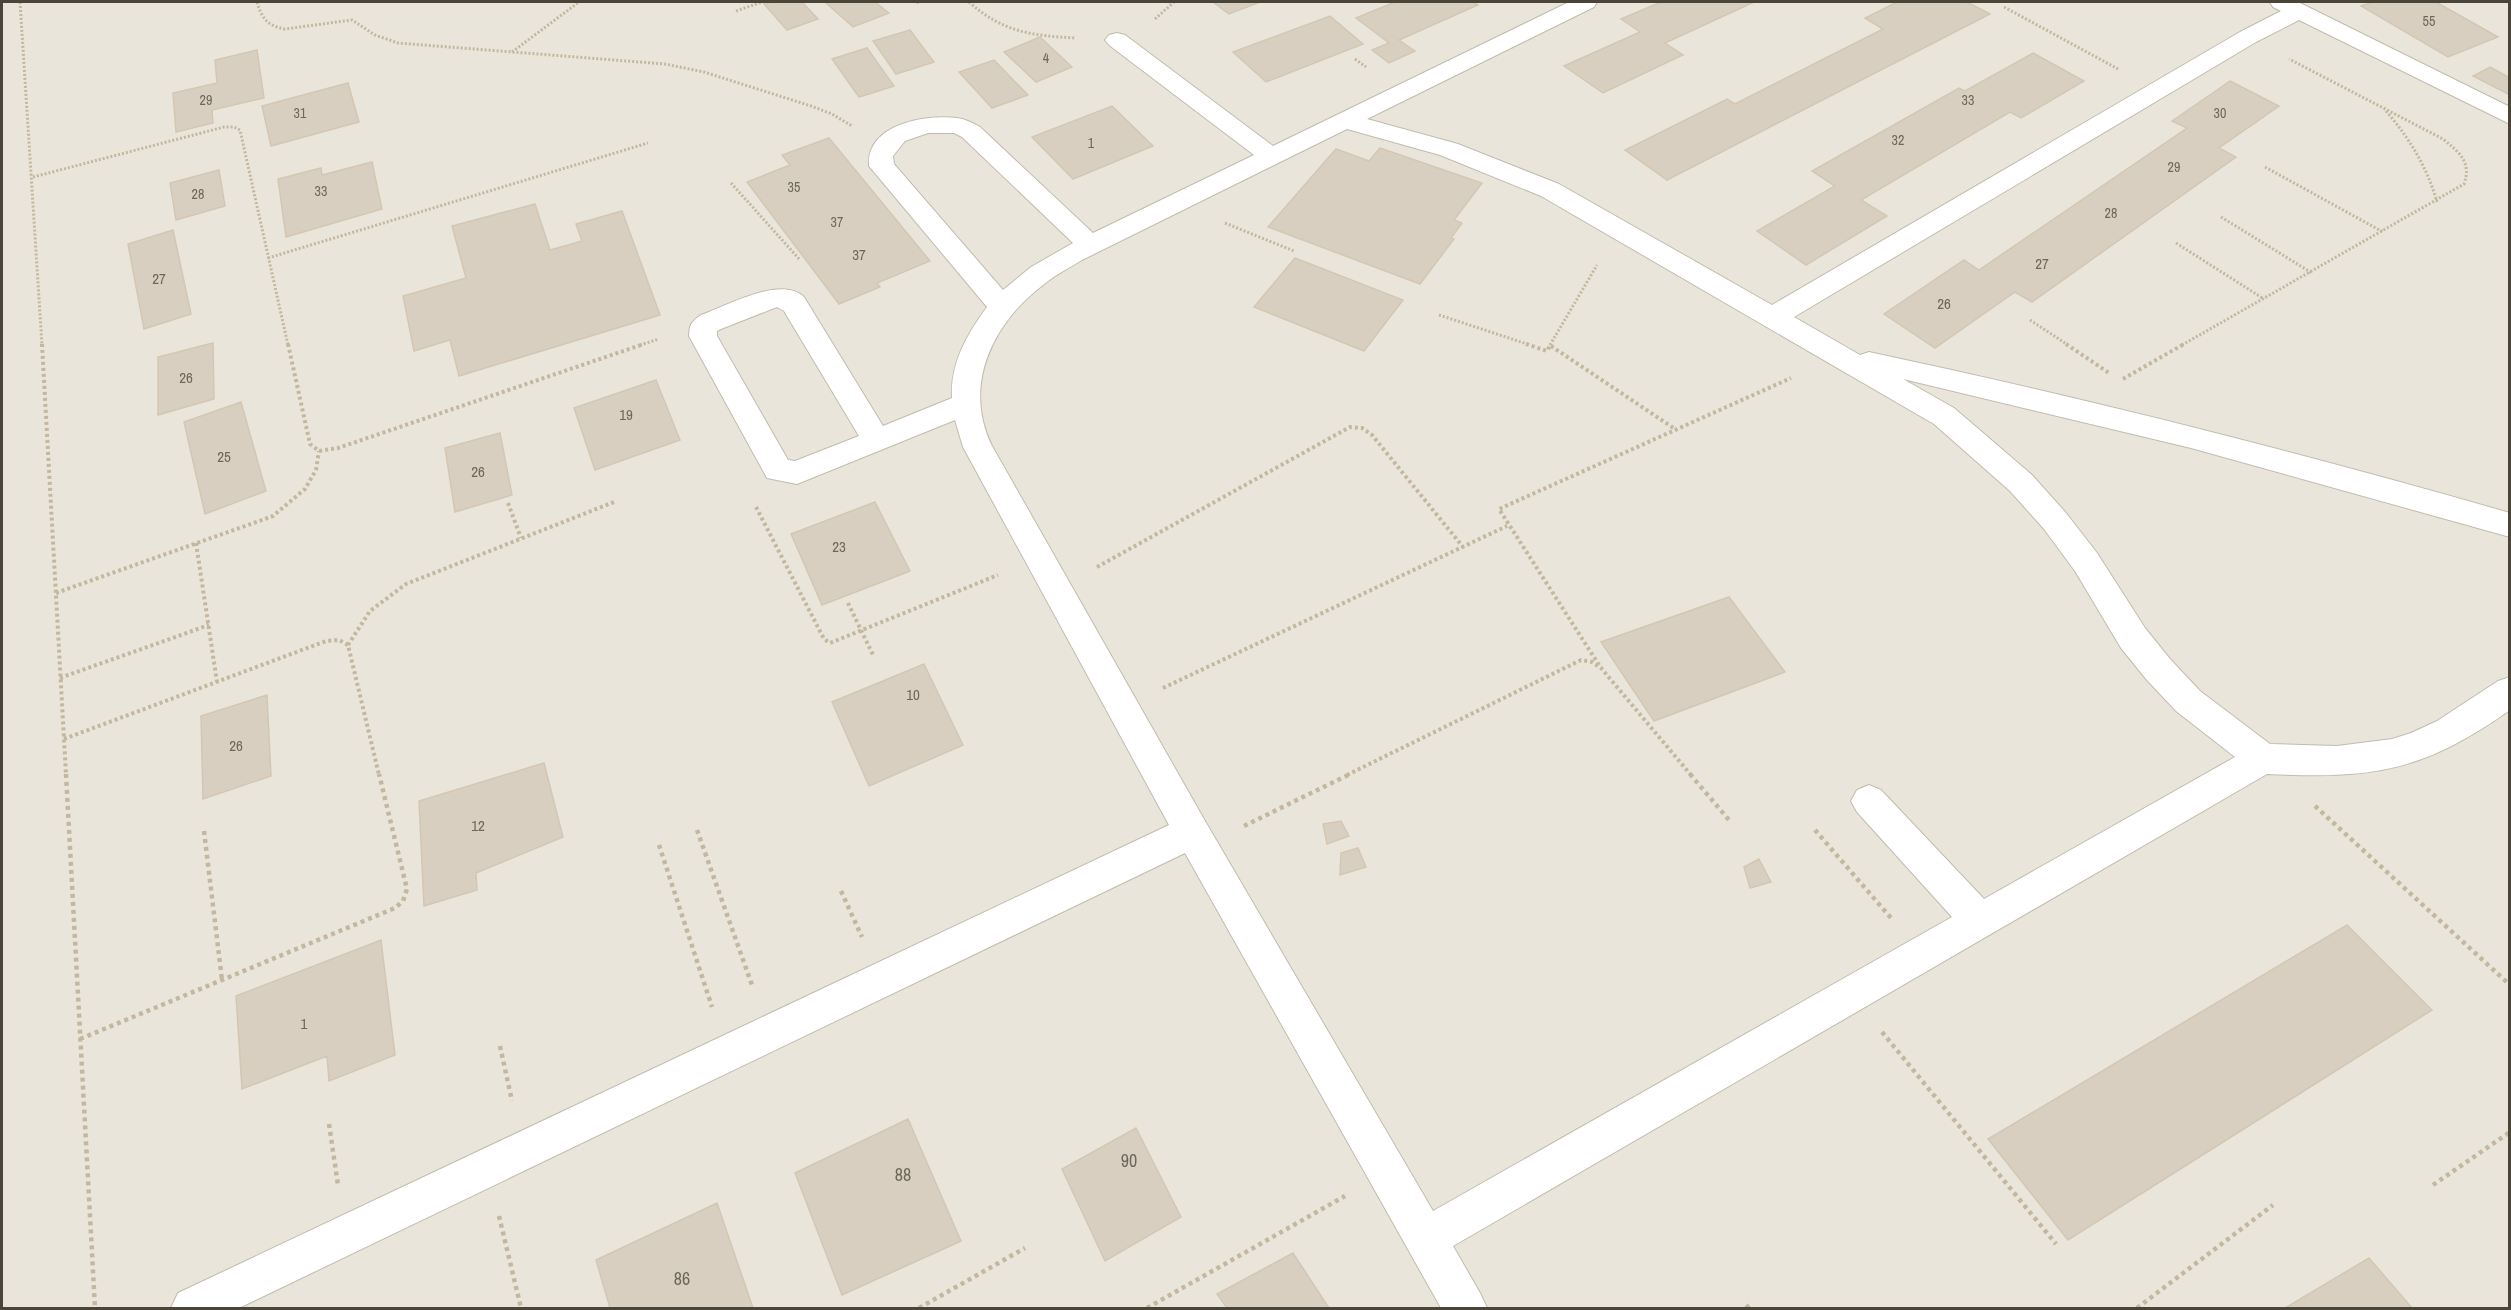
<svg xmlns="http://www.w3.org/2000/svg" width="2511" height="1310" viewBox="0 0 2511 1310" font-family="'Archivo Narrow',sans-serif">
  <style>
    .residential { fill: #eae5da }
    .building { fill: #d8cfc1; stroke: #d3c7b4; stroke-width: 1.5 }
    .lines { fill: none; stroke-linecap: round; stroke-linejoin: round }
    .minor-casing { stroke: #c2bbae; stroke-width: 2 }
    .path-far2 { stroke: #c4b79f; stroke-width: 3; stroke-dasharray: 2 2; stroke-linecap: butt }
    .path-far1 { stroke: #c4b79f; stroke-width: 4; stroke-dasharray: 3 3; stroke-linecap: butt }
    .path { stroke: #c4b79f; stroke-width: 4.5; stroke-dasharray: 4 4; stroke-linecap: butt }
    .minor { fill: #fff; fill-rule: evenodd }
    .labels { text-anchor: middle; stroke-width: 4.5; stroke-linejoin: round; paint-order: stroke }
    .far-number-label { font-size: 14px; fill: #6e675b }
    .number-label { font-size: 15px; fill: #6e675b }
    .near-number-label { font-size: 18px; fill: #6e675b }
  </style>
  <rect width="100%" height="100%" fill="#f6f3ec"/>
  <!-- residential -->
  <path class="residential" d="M 2,2 L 2509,2 L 2509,1308 L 2,1308 Z"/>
  <!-- building -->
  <path class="building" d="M 772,2 L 802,2 L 818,19 L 787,30 L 764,4 Z
    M 825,2 L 875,2 L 889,13 L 853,27 Z
    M 1213,2 L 1260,2 L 1229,14 Z
    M 1395,2 L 1473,2 L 1478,5 L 1399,40 L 1415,51 L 1389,63 L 1372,50 L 1389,43 L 1356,18 Z
    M 1661,2 L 1754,2 L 1665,43 L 1683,55 L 1603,93 L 1564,66 L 1640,32 L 1621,19 Z
    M 1897,2 L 1967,2 L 1990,14 L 1667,180 L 1625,150 L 1727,99 L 1735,104 L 1883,29 L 1865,18 Z
    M 2373,2 L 2436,2 L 2498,37 L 2448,57 L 2361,6 Z
    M 1330,16 L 1363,44 L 1266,82 L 1233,52 Z
    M 910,30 L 934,62 L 896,74 L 873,41 Z
    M 1040,37 L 1072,67 L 1036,82 L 1004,52 Z
    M 867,48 L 894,86 L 859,97 L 832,59 Z
    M 257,50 L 264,98 L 212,110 L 213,123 L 176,132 L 173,93 L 217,83 L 215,60 Z
    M 2033,53 L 2084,81 L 2021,118 L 2010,112 L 1861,200 L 1887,216 L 1806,265 L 1757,231 L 1835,186 L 1812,171 L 1959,88 L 1965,91 Z
    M 994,60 L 1028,95 L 992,108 L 959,72 Z
    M 2490,67 L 2510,78 L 2510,95 L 2473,76 Z
    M 2230,81 L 2279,106 L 2219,148 L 2236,157 L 2032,302 L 2015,292 L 1935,348 L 1884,314 L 1964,260 L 1979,270 L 2187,128 L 2172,121 Z
    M 348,83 L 359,122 L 271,146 L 262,106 Z
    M 1112,106 L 1153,146 L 1073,179 L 1032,137 Z
    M 829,138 L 930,261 L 877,283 L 880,287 L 839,304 L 747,182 L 790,165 L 782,155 Z
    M 1380,148 L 1482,183 L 1454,220 L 1462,223 L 1451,238 L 1454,239 L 1420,284 L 1268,227 L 1336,149 L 1369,161 Z
    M 372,162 L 382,209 L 286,237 L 278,179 L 321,168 L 322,175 Z
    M 219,170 L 225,206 L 176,220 L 170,183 Z
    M 535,204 L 550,250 L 582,241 L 576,224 L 622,211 L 660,315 L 459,376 L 450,340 L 414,351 L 403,296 L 466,278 L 452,226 Z
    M 173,230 L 191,314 L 144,329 L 128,244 Z
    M 1295,258 L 1403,300 L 1364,351 L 1254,307 Z
    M 213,343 L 214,399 L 158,415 L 158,357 Z
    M 656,380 L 680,440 L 595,470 L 574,408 Z
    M 241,402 L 266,491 L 205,514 L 184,422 Z
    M 500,433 L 512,495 L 455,512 L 445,448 Z
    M 875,502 L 910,571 L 822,605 L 791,534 Z
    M 1729,597 L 1785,672 L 1654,721 L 1601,642 Z
    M 924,664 L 963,745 L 869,786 L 832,702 Z
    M 267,695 L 271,776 L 203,799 L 201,716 Z
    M 544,763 L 563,837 L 476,873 L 477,890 L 424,906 L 419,801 Z
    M 1341,821 L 1349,836 L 1327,844 L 1323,824 Z
    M 1358,848 L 1366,867 L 1340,875 L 1341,853 Z
    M 1759,859 L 1771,882 L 1750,888 L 1744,867 Z
    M 2347,925 L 2432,1010 L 2068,1240 L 1988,1139 Z
    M 381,940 L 395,1055 L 329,1081 L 327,1056 L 242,1089 L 236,996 Z
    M 908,1119 L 961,1241 L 842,1295 L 795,1173 Z
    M 1136,1128 L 1181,1217 L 1105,1261 L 1062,1169 Z
    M 717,1203 L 753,1308 L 610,1308 L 596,1260 Z
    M 1293,1253 L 1329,1308 L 1227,1308 L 1217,1294 Z
    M 2369,1258 L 2412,1308 L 2285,1308 Z"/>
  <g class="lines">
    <!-- minor casing -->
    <g class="minor-casing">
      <path id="minor" d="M 1569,2 L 1597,2 L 1594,7 L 1367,119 L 1458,144 L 1559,184 L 1772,305 L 2240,32 L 2281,11 L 2273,7 L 2270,2 L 2298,2 L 2510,107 L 2510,124 L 2299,20 L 2256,42 L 1794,317 L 1860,355 L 1869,352 C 2085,398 2298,452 2510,513 L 2510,537 L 2191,448 L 1903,379 L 1954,408 L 2032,475 L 2066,513 L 2097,553 L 2145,628 L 2170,659 L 2200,691 L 2270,744 L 2337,746 L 2392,739 L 2411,733 L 2437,721 L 2498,681 L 2510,677 L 2510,710 C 2422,772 2373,779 2267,774 L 1453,1246 L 1480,1293 L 1487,1308 L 1441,1308 L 1185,853 L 239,1308 L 171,1308 L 178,1293 L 1169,825 L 963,447 L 955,420 L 797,484 L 767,478 L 689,336 C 689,325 692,321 701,315 C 727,306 781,275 804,297 L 883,426 L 952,398 C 950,364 967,334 987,307 L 869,166 C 866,124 926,114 957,118 C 965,119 973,123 980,127 L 1093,233 L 1254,155 L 1109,45 L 1105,40 L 1109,35 L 1117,33 L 1125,35 L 1273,146 ZM 1347,129 L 1440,155 L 1541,196 L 1934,424 L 2010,491 L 2044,529 L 2075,571 L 2121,648 L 2146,679 L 2176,711 L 2235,757 L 1984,899 L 1881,790 L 1869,785 L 1857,790 L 1851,801 L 1857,812 L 1952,917 L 1433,1211 L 1205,821 L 992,446 C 962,385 993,323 1043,285 C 1055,275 1069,268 1082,260 ZM 928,133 L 954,133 L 962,137 L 1073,243 L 1031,267 L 1003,290 L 894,164 L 893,156 L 905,141 ZM 777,307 L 784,311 L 859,436 L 795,461 L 788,460 L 717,336 L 717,331 L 721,329 Z"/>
    </g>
    <!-- path-far2 -->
    <path class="path-far2" d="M 20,2 L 42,345
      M 257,2 C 262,19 268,26 285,29 L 352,20 L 375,35 L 398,43 L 665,64 L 704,72 L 811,106 L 832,114 L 852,126
      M 917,2 L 920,4
      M 969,2 C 1002,32 1033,36 1076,38
      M 2004,7 L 2118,69
      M 736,11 L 762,2
      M 1155,19 L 1174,2
      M 512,52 L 579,2
      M 1355,59 L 1366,67
      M 2386,111 C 2410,139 2427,167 2437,202
      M 2265,167 L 2383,232
      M 33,177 L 224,127 L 234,127 L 240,130 L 288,345
      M 731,183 L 800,260
      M 2221,217 L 2312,273
      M 1225,223 L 1294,251
      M 2176,243 L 2264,299
      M 268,258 L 648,143
      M 1439,315 L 1530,345
      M 2030,320 L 2068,345
      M 640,345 L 659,339
      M 1550,345 L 1597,265
      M 2182,345 L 2464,184 C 2472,162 2459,152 2443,139 L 2289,59"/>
    <!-- path-far1 -->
    <path class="path-far1" d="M 42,344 L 66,775
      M 288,344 L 310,444 L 319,451 L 338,448 L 644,344
      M 1526,344 L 1547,351 L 1551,344
      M 2066,344 L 2109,373
      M 1551,346 L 1675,429
      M 2123,379 L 2184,344
      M 508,503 L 521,538
      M 756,507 L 824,639 L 830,643 L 998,575
      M 196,543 L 217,682
      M 1097,567 L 1350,427 L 1362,428 L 1372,435 L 1463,547
      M 56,593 L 273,516 L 305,489 L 316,470 L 319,451
      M 848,603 L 874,657
      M 348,645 L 370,611 L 406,584 L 614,502
      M 1599,665 L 1499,509 L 1791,378
      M 60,678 L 209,625
      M 1163,688 L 1507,526
      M 64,739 L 326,641 L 339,640 L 348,645 L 379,775
      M 1347,775 L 1581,660 L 1592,662 L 1601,668 L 1691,775"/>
    <!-- path -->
    <path class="path" d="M 66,774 L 95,1308
      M 1690,774 L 1729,820
      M 2315,806 L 2510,985
      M 1244,826 L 1350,774
      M 697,830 L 753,988
      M 1815,830 L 1891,918
      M 204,831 L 222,980
      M 659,845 L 712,1007
      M 841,891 L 862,937
      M 1882,1032 L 2056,1244
      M 80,1039 L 395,908 L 403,901 L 407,889 L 379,774
      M 500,1046 L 512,1101
      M 329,1124 L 338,1185
      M 2433,1185 L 2510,1132
      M 499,1216 L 521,1308
      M 1746,1305 L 1749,1308
      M 919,1308 L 1025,1248
      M 1147,1308 L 1345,1196
      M 2137,1308 L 2273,1205"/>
    <!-- minor -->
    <use href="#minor" class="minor"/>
  </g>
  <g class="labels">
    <!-- far-number labels -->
    <g class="far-number-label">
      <text x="2429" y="26">55</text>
      <text x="1046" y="63">4</text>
      <text x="206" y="105">29</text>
      <text x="1968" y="105">33</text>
      <text x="300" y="118">31</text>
      <text x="2220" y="118">30</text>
      <text x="1898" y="145">32</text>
      <text x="1091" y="148">1</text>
      <text x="2174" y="172">29</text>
      <text x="794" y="192">35</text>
      <text x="321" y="196">33</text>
      <text x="198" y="199">28</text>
      <text x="2111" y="218">28</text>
      <text x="837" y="227">37</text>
    </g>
    <!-- number labels -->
    <g class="number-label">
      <text x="859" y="260">37</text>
      <text x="2042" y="269">27</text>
      <text x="159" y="284">27</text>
      <text x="1944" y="309">26</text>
      <text x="186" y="383">26</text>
      <text x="626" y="420">19</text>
      <text x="224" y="462">25</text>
      <text x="478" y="477">26</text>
      <text x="839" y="552">23</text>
      <text x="913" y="700">10</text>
      <text x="236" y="751">26</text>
      <text x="478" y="831">12</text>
      <text x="304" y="1029">1</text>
    </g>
    <!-- near-number labels -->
    <g class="near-number-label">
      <text x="1129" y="1167">90</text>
      <text x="903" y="1181">88</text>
      <text x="682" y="1285">86</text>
    </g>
  </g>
  <!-- border -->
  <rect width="2511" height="1310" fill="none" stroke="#4b4439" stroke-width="6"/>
</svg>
